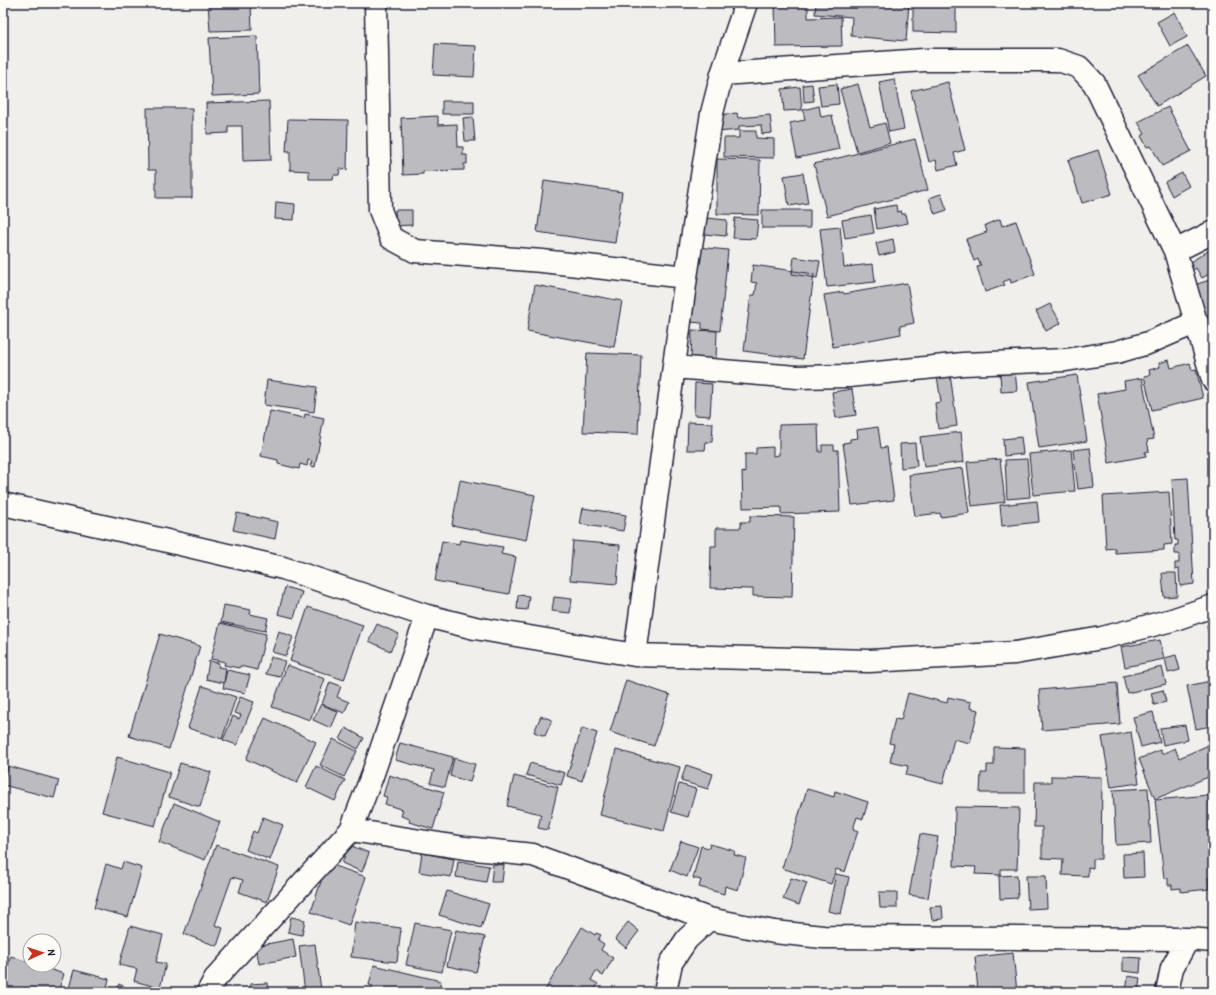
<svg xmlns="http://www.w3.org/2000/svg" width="1216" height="995" viewBox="0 0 1216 995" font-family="'Patrick Hand',sans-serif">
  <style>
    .building { fill: #bcbcc0; stroke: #22223b }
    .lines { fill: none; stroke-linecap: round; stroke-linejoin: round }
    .minor-casing { stroke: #22223b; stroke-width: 25 }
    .minor { stroke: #fdfcf7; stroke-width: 22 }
  </style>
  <rect width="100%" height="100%" fill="#f0efec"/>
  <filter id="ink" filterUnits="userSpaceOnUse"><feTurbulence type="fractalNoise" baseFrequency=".025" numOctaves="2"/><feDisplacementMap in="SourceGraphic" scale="8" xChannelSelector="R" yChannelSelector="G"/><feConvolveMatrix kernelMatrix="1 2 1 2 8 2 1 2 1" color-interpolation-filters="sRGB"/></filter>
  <g filter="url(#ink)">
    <!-- building -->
    <path class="building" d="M 208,3 L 251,3 L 252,30 L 210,31 Z
      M 775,3 L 808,3 L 808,18 L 841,17 L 842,46 L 776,47 Z
      M 816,3 L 909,3 L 906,41 L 851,36 L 852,17 L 815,14 Z
      M 913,3 L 956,3 L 956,33 L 913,32 Z
      M 1175,12 L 1187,37 L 1170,46 L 1157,22 Z
      M 257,36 L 259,94 L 212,96 L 209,38 Z
      M 435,44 L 476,46 L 474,77 L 433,75 Z
      M 1188,46 L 1206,76 L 1157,106 L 1138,75 Z
      M 894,79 L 904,129 L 889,132 L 879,82 Z
      M 948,82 L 965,150 L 954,153 L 957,165 L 938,170 L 936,160 L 929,162 L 911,91 Z
      M 812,84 L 814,101 L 804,102 L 803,85 Z
      M 837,84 L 839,104 L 821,106 L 818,86 Z
      M 858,84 L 870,127 L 885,123 L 890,143 L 857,152 L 840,89 Z
      M 800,87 L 802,110 L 784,111 L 782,89 Z
      M 269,101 L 271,160 L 243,161 L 242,126 L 228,126 L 228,133 L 207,134 L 206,103 Z
      M 442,101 L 474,101 L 474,114 L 442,114 Z
      M 819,106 L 821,117 L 832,115 L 839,149 L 797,158 L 790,123 L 805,120 L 803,110 Z
      M 1168,107 L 1191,151 L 1162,166 L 1151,146 L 1147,147 L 1141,136 L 1145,134 L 1138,122 Z
      M 147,108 L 192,108 L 192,198 L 156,198 L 156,170 L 148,170 Z
      M 737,113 L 738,118 L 770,115 L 772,133 L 762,134 L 761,125 L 739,126 L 739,130 L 717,132 L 716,115 Z
      M 438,116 L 438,125 L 457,124 L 458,147 L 463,147 L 463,155 L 467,155 L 467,164 L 464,164 L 464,170 L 423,171 L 423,174 L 403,175 L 401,118 Z
      M 473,117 L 475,141 L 465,141 L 463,118 Z
      M 288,119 L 348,120 L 347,170 L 340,169 L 339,175 L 334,175 L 333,179 L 309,179 L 309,171 L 290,170 L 290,151 L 286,151 Z
      M 739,131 L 756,131 L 756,138 L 774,139 L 774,158 L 724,157 L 724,138 L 739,138 Z
      M 915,139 L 928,190 L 827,216 L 814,164 Z
      M 1098,150 L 1112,194 L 1082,203 L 1068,160 Z
      M 717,159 L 760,160 L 759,215 L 717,214 Z
      M 803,173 L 808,203 L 789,206 L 784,176 Z
      M 1182,173 L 1189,186 L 1172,196 L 1165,182 Z
      M 544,181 L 622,192 L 615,243 L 537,232 Z
      M 941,194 L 947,210 L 935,214 L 929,198 Z
      M 276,202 L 295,204 L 294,220 L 275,219 Z
      M 896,205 L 897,212 L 901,211 L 902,214 L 906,214 L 908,223 L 877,229 L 874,209 Z
      M 395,210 L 412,210 L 412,225 L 396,226 Z
      M 762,210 L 810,210 L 810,228 L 762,228 Z
      M 871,215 L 874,233 L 845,238 L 842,220 Z
      M 706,218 L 727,220 L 726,236 L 704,234 Z
      M 735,218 L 758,220 L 756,239 L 733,238 Z
      M 1000,219 L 1002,226 L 1016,221 L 1035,274 L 1011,283 L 1010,279 L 1003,282 L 1005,285 L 985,292 L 977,267 L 981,266 L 978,259 L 974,261 L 966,239 L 987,232 L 985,225 Z
      M 840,227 L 844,267 L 873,264 L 875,282 L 827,287 L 820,229 Z
      M 893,239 L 895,252 L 879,256 L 876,243 Z
      M 696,247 L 728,250 L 720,331 L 702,329 L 702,323 L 689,322 Z
      M 1213,248 L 1213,272 L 1202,278 L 1196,268 L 1191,271 L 1187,264 Z
      M 794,257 L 820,261 L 817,278 L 792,274 Z
      M 753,265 L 814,274 L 803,359 L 744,351 L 751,295 L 755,295 L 757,283 L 751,282 Z
      M 1213,279 L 1213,334 L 1204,337 L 1188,287 Z
      M 907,283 L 914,323 L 900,326 L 901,334 L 833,347 L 824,295 L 843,292 L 844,294 Z
      M 535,285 L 622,301 L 614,347 L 527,331 Z
      M 1050,304 L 1061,323 L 1046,331 L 1036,311 Z
      M 692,330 L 717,331 L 716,359 L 691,358 Z
      M 587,353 L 641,355 L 638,434 L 583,432 Z
      M 1169,360 L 1171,368 L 1190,363 L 1192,370 L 1196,369 L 1203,398 L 1152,410 L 1144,376 L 1150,375 L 1149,370 L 1160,367 L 1159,363 Z
      M 1015,370 L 1017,391 L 1001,392 L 1000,371 Z
      M 950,374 L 957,426 L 938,429 L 935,403 L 941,402 L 937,376 Z
      M 1077,375 L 1087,441 L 1039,448 L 1029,382 Z
      M 1142,378 L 1154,439 L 1147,440 L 1149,451 L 1145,452 L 1146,456 L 1109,463 L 1097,394 L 1125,389 L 1124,381 Z
      M 267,380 L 317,387 L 314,412 L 264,405 Z
      M 695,383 L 712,384 L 710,416 L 694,415 Z
      M 852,389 L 856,415 L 836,418 L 832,392 Z
      M 270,411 L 304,418 L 305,414 L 324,418 L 315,467 L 310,466 L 312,461 L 308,460 L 307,466 L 300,464 L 299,469 L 278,464 L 278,460 L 261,456 Z
      M 688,422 L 713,423 L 712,442 L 706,442 L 705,450 L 687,450 Z
      M 818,424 L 819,452 L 822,452 L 822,445 L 834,445 L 834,450 L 838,450 L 840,512 L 781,514 L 781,507 L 743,508 L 742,472 L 745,473 L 745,454 L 756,454 L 756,448 L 773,447 L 773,456 L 779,455 L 779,425 Z
      M 878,427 L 881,448 L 887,447 L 894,500 L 852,505 L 843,443 L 850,442 L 850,439 L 858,438 L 857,430 Z
      M 961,432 L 964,462 L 924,467 L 920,437 Z
      M 1021,437 L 1023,454 L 1004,456 L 1003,439 Z
      M 915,443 L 917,466 L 901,468 L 900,444 Z
      M 1090,448 L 1094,487 L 1078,489 L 1073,450 Z
      M 1071,450 L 1075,491 L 1033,495 L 1029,454 Z
      M 1000,459 L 1005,502 L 972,506 L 967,462 Z
      M 1027,459 L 1030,497 L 1007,499 L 1005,460 Z
      M 963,468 L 969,513 L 941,517 L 940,513 L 915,516 L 909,475 Z
      M 1188,478 L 1194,584 L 1180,586 L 1179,569 L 1175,570 L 1175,563 L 1179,563 L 1179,554 L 1175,554 L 1175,545 L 1178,545 L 1178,540 L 1175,540 L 1172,479 Z
      M 460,480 L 535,495 L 526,540 L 452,525 Z
      M 1169,492 L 1172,544 L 1164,545 L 1164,550 L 1115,553 L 1115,548 L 1106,549 L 1103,496 Z
      M 1037,501 L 1039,522 L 1002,526 L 1000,505 Z
      M 583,508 L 626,515 L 623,531 L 580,524 Z
      M 237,513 L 278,522 L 275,539 L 233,530 Z
      M 750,516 L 794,517 L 792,597 L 753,596 L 753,589 L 710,588 L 711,546 L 716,546 L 716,528 L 741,528 L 741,522 L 750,522 Z
      M 460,540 L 503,547 L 501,554 L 516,557 L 509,594 L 435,581 L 442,541 L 459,544 Z
      M 573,541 L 620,545 L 617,584 L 570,580 Z
      M 1162,573 L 1176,573 L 1177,596 L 1164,597 Z
      M 285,587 L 302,592 L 294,618 L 278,614 Z
      M 518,595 L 529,596 L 527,610 L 517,609 Z
      M 554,597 L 572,599 L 570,613 L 552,611 Z
      M 224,605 L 251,610 L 250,614 L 268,618 L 265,631 L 221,622 Z
      M 308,607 L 363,625 L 344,680 L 290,661 Z
      M 220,623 L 266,634 L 257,670 L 240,666 L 239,668 L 224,665 L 225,662 L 211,659 Z
      M 377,624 L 399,634 L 390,651 L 369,641 Z
      M 1213,624 L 1213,659 L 1207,625 Z
      M 279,631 L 293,637 L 286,656 L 272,652 Z
      M 160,634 L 200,646 L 169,749 L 129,736 Z
      M 1160,640 L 1164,659 L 1125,667 L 1121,647 Z
      M 1176,655 L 1180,670 L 1168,673 L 1165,658 Z
      M 271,657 L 285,661 L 280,677 L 266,674 Z
      M 209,661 L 219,663 L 218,667 L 226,668 L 224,683 L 206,679 Z
      M 287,665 L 325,679 L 310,720 L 272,707 Z
      M 1162,667 L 1166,684 L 1127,693 L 1123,676 Z
      M 227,670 L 250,675 L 245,693 L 223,688 Z
      M 626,680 L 670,695 L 654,746 L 610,732 Z
      M 1211,681 L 1213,686 L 1213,730 L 1211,726 L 1196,729 L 1187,686 Z
      M 330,682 L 341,686 L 337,697 L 349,702 L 344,713 L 322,704 Z
      M 1117,683 L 1120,724 L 1042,730 L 1039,690 Z
      M 202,686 L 236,697 L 222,739 L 188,728 Z
      M 1163,690 L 1166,702 L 1154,705 L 1151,693 Z
      M 908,693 L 947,703 L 948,697 L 971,702 L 970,708 L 978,710 L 970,743 L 954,739 L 943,784 L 906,775 L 908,766 L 890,762 L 894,744 L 889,743 L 895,719 L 901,720 Z
      M 240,697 L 254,702 L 237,745 L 223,740 L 233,716 L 239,719 L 241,715 L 234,713 Z
      M 321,704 L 338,712 L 331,728 L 313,720 Z
      M 1153,712 L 1160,742 L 1141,747 L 1133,717 Z
      M 541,716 L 552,720 L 545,736 L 534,732 Z
      M 265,718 L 316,742 L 297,783 L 246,759 Z
      M 1185,725 L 1188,740 L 1163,745 L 1160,728 Z
      M 346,728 L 364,738 L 358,749 L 340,739 Z
      M 582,728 L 597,733 L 582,781 L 567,776 Z
      M 1131,732 L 1139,783 L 1111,787 L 1102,737 Z
      M 333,739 L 357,751 L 344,777 L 320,765 Z
      M 400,743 L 453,757 L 445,787 L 430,783 L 434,770 L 395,760 Z
      M 1211,744 L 1213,748 L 1213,775 L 1155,799 L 1139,759 L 1160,750 L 1162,754 L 1175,748 L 1179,758 Z
      M 994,747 L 1025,748 L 1025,793 L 980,793 L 981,773 L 987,773 L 987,765 L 994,765 Z
      M 616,750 L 680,767 L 664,831 L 600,815 Z
      M 117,757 L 170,772 L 155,826 L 102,812 Z
      M 454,758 L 475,764 L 470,782 L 450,776 Z
      M 180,763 L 211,772 L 200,807 L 169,797 Z
      M 530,763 L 565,773 L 561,785 L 526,775 Z
      M 686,765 L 713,774 L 708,789 L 681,781 Z
      M 8,766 L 59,780 L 54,798 L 3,785 Z
      M 316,766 L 345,780 L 335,801 L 306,787 Z
      M 389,775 L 444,792 L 433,829 L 409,822 L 410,819 L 401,816 L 403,810 L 385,804 L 387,797 L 383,796 Z
      M 514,776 L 558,787 L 548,830 L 538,828 L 541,814 L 507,806 Z
      M 1051,776 L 1102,777 L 1101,859 L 1093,859 L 1093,868 L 1088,867 L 1088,876 L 1062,875 L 1063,859 L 1042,858 L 1042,827 L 1034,827 L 1035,782 L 1051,782 Z
      M 679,784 L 696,789 L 688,817 L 671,812 Z
      M 1148,788 L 1151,843 L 1116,845 L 1113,790 Z
      M 807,789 L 834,797 L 835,791 L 868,802 L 863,819 L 857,817 L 853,829 L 858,831 L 845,872 L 836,869 L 831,884 L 782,868 Z
      M 1209,795 L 1210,806 L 1213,806 L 1213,822 L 1212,823 L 1213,852 L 1210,852 L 1211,861 L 1213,861 L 1213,878 L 1208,878 L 1209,889 L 1181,892 L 1181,888 L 1172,889 L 1172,885 L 1168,885 L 1168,878 L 1164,878 L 1155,800 Z
      M 174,803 L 220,822 L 205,860 L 159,842 Z
      M 955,807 L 1019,808 L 1017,869 L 1001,869 L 1001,875 L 975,874 L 976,867 L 954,866 Z
      M 263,817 L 283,825 L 270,860 L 246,850 L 253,831 L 257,833 Z
      M 920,834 L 938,837 L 928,898 L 909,895 Z
      M 681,841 L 698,847 L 687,877 L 670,870 Z
      M 710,844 L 735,851 L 734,855 L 746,858 L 738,890 L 725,886 L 724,894 L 699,887 L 701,880 L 693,878 L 701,846 L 709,848 Z
      M 216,845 L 279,867 L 267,902 L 239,892 L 243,880 L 232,877 L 215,925 L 223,928 L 217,946 L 184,934 Z
      M 349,845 L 369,853 L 362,872 L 342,863 Z
      M 422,853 L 454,859 L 451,877 L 419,872 Z
      M 1143,853 L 1144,877 L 1124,878 L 1123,854 Z
      M 458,861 L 489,866 L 486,882 L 456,877 Z
      M 123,862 L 142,868 L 128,917 L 94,908 L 106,864 L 121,869 Z
      M 327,863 L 366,877 L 349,925 L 311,912 Z
      M 493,864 L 504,865 L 502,882 L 491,882 Z
      M 836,874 L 849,877 L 841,914 L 828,911 Z
      M 1017,875 L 1018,898 L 1000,899 L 999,876 Z
      M 1026,876 L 1046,876 L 1047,908 L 1028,909 Z
      M 791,878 L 807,883 L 799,905 L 783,899 Z
      M 447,891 L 489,904 L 481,928 L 439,915 Z
      M 879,892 L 897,892 L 897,908 L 880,908 Z
      M 942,906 L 943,919 L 932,920 L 930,907 Z
      M 291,917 L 305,920 L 302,935 L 288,932 Z
      M 355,922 L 401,928 L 397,962 L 351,957 Z
      M 628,922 L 639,931 L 626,948 L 615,939 Z
      M 415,923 L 451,930 L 442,972 L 406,965 Z
      M 130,926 L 163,935 L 156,962 L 166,964 L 160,988 L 134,981 L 137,969 L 119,965 Z
      M 582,927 L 595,935 L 596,933 L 601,935 L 598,940 L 604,944 L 601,950 L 613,958 L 603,976 L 596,971 L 591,980 L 598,984 L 593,992 L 544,992 Z
      M 456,930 L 485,937 L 476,972 L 447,966 Z
      M 293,939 L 296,957 L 259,964 L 256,946 Z
      M 315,944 L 321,990 L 305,992 L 299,946 Z
      M 1013,953 L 1017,992 L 978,992 L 975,957 Z
      M 11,956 L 30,963 L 30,965 L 37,965 L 64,974 L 58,992 L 16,992 L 3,988 L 3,980 Z
      M 1123,957 L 1141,958 L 1140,973 L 1123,971 Z
      M 374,965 L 441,981 L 438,992 L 372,991 L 373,986 L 369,985 Z
      M 74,970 L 109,979 L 106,992 L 68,992 Z
      M 1128,976 L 1140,978 L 1138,992 L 1126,992 Z
      M 267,983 L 268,992 L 250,992 L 250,984 Z
      M 119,984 L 135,992 L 115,992 Z"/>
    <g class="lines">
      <!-- minor casing -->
      <g class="minor-casing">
        <path id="minor" d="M 376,3 L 380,210 L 391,238 L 415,251 L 542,261 L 686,277
          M 722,74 L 924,60 L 1058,60 L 1079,67 L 1094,83 L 1175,251 L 1213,380
          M 1175,251 L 1213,232
          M 674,367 L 797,377 L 849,376 L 963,364 L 1066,360 L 1117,352 L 1148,343 L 1197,322
          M 3,504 L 120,530 L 283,568 L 427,616 L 475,628 L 635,655 L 869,661 L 1015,653 L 1102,638 L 1172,620 L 1213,606
          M 635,655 L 686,277 L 712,113 L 722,74 L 746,3
          M 351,830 L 465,848 L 533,855 L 709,919 L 774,932 L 823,937 L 1188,939 L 1213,941
          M 208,992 L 215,979 L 351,830 L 372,776 L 427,616
          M 667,992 L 666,987 L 671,963 L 687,939 L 709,919
          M 1167,992 L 1172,968 L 1188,939"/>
      </g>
      <!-- minor -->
      <use href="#minor" class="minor"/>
    </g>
  </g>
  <!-- margin -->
  <rect width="1216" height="995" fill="none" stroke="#fdfcf7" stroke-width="16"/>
  <rect x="8" y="8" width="1200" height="979" fill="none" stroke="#22223b" stroke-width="1.5" filter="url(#ink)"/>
  <!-- north arrow -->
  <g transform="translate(42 953) rotate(87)"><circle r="19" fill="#fdfcf7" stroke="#a5a5ac"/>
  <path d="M0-3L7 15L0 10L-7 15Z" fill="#c8321e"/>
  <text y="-6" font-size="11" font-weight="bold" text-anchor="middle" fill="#22223b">N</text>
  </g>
</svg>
